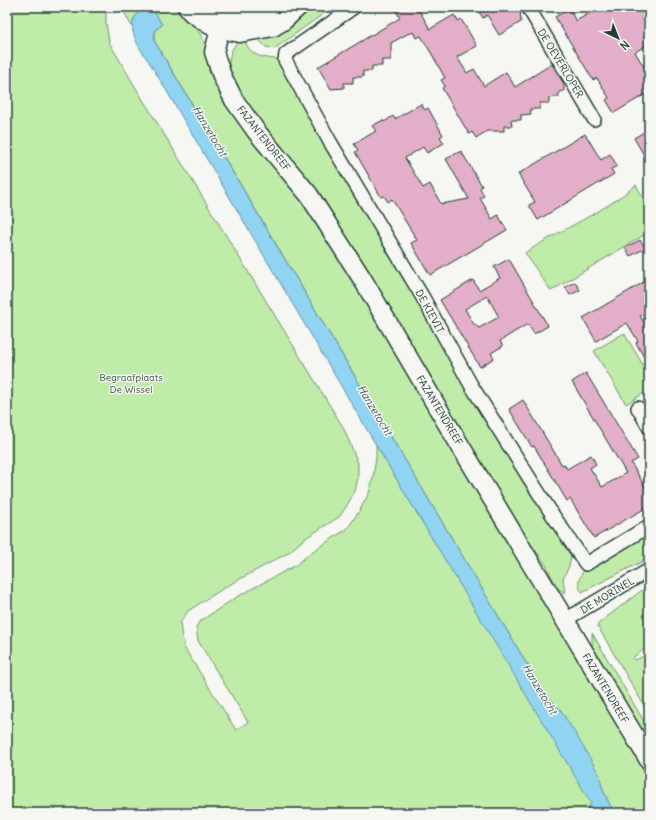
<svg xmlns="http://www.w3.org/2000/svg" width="656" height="820" viewBox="0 0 656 820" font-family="Delius,sans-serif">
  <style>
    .green { fill: #c0eba8; stroke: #70946e }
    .water { fill: #90d3f2; stroke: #6397a6 }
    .building { fill: #e3aec8; stroke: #1f3d34; fill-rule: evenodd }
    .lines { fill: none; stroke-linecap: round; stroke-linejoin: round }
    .street-casing { stroke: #1f3d34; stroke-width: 16 }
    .secondary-casing { stroke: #1f3d34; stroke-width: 21 }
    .street { stroke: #f6f6f2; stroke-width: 13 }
    .secondary { stroke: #f6f6f2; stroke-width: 18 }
    .labels { text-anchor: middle; stroke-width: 3; stroke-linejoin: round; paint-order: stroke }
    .street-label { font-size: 10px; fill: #1f3d34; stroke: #f6f6f2 }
    .park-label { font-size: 10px; fill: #375745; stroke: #f6f6f2 }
    .water-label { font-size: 11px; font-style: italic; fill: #365b5a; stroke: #f6f6f2 }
  </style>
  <rect width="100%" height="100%" fill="#f6f6f2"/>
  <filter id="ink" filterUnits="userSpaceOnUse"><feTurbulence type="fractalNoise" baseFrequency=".025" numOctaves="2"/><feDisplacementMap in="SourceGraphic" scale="8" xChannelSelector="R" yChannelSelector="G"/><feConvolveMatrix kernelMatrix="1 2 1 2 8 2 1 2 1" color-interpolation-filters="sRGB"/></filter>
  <g filter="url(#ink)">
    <!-- green -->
    <path class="green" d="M 7,7 L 106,7 L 106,23 L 109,42 L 134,85 L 343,427 L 358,463 L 358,478 L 355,491 L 346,507 L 339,517 L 304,539 L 288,553 L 227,586 L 188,611 L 180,623 L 182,637 L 185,649 L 236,730 L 248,722 L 198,641 L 196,627 L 199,622 L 235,598 L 296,565 L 313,551 L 347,529 L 360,510 L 369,493 L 373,478 L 376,458 L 376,445 L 592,803 L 587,811 L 584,813 L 7,813 Z
      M 124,7 L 144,7 L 134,18 L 132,27 L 123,10 Z
      M 152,7 L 178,7 L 197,29 L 208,47 L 209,72 L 225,99 L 307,205 L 346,266 L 593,682 L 649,773 L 649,813 L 611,813 L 612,809 L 603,790 L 598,774 L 560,709 L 545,694 L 154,40 L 155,30 L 162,25 Z
      M 312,7 L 333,7 L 274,49 L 266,47 L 259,40 Z
      M 245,37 C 246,55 262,58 277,59 L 321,138 L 572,553 L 569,566 L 563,579 L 565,593 L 557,588 L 546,565 L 516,524 L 244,102 C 235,84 221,65 235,45 C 237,42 242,39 245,37 Z
      M 636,185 L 649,209 L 649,232 L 551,291 L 525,253 C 561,229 603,213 636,185 Z
      M 624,333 L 649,375 L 649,390 L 626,404 L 594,351 Z
      M 649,532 L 649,558 L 582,592 C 576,584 579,578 584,570 Z
      M 649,585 L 649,614 L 647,615 L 649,619 L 649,646 L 632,658 L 635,660 L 649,654 L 649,714 L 597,625 L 621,606 Z
      M 592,633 L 649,730 L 649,747 L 592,653 Z"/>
    <!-- water -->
    <path class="water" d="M 144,7 L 152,7 L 162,25 L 155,30 L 154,40 L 165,59 L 545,694 L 560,709 L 577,736 L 599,774 L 603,790 L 612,809 L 611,813 L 584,813 L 587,811 L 591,803 L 376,445 L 153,68 C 141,49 119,26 144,7 Z"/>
    <!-- building -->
    <path class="building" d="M 394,7 L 417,7 L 430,29 L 454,15 L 458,21 L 461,19 L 477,46 L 457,57 L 467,73 L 474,69 L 484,86 L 506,72 L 515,87 L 552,64 L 564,84 L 564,91 L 559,92 L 559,97 L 549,98 L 549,103 L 540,103 L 540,109 L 530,109 L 531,114 L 521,115 L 521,120 L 511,120 L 512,126 L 504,126 L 504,131 L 487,131 L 476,138 L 472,132 L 469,134 L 442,88 L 445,86 L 441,80 L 445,78 L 433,56 L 421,36 L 416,38 L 413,32 L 410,34 L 409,33 L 391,43 L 391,60 L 382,60 L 382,66 L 372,66 L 372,71 L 363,71 L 363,77 L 353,77 L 353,83 L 344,83 L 344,88 L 331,89 L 318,67 L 400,18 Z
      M 476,7 L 502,7 L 503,10 L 520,9 L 521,22 L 499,35 L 487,15 L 483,18 Z
      M 600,7 L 639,7 L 649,23 L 649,44 L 635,52 L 644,67 L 649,64 L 649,92 L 614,113 L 606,100 L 609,98 L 597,78 L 593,80 L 555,17 L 569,9 L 576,21 Z
      M 421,104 L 425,110 L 428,108 L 443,135 L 440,137 L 444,143 L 427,153 L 423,147 L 405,158 L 423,188 L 430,184 L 441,204 L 469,199 L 446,159 L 461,151 L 482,186 L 480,188 L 484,196 L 480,198 L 492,219 L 498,215 L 507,230 L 430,275 L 411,243 L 417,240 L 404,219 L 392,199 L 388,202 L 384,196 L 381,197 L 355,152 L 358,150 L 354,144 L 376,131 L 372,126 L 383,120 L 384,122 L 393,116 L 395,119 Z
      M 649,129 L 649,164 L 634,138 Z
      M 585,134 L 601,160 L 610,154 L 617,166 L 611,169 L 614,174 L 538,220 L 529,205 L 535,202 L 518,174 Z
      M 640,240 L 646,248 L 630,256 L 625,248 Z
      M 509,259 L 548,326 L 534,334 L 528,324 L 516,331 L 500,341 L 503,346 L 491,353 L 494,358 L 480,367 L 440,300 L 473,280 L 479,290 L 500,278 L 494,267 ZM 487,296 L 499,317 L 479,328 L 473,323 L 465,309 Z
      M 649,279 L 649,298 L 644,301 L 649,310 L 640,316 L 649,331 L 649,366 L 636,343 L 638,341 L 627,323 L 596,341 L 583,318 Z
      M 575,282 L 580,290 L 570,295 L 565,287 Z
      M 586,373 L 638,459 L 631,463 L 646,488 L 649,486 L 649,506 L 594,538 L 570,499 L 567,501 L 534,446 L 532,447 L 509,409 L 523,400 L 562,465 L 564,464 L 567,469 L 591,455 L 596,464 L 590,468 L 602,487 L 626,473 L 572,382 Z"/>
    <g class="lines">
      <!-- street casing -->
      <g class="street-casing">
        <path id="street" d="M 354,7 L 286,54 L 285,60 L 329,140 L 422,296 L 471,385 L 552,514 L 586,564 L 649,526
          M 528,7 L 594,119
          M 638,408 L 649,427
          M 565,620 L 649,570"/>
      </g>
      <!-- secondary casing -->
      <g class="secondary-casing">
        <path id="secondary" d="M 187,7 L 191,12 L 210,25 L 220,29 L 240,33 L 273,27 L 283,21 L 298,7
          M 209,7 C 226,21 250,22 270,16
          M 228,17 L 220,29 L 214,52 L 222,76 L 234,100 L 256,131 L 309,195 L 363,280 L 446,422 L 649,760"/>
      </g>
      <!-- street -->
      <use href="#street" class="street"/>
      <!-- secondary -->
      <use href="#secondary" class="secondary"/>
    </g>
  </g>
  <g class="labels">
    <!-- street labels -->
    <g class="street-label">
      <text transform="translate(561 63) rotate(59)" y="4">DE OEVERLOPER</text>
      <text transform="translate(264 138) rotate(52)" y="4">FAZANTENDREEF</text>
      <text transform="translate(430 311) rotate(61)" y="4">DE KIEVIT</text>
      <text transform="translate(440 410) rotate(59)" y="4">FAZANTENDREEF</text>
      <text transform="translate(607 595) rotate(-31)" y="4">DE MORINEL</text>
      <text transform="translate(606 688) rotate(59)" y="4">FAZANTENDREEF</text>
    </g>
    <!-- park labels -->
    <g class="park-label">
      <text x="131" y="381">Begraafplaats<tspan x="131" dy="12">De Wissel</tspan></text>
    </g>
    <!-- water labels -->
    <g class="water-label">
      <text transform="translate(210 131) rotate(59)" y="4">Hanzetocht</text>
      <text transform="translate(375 410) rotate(59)" y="4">Hanzetocht</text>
      <text transform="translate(540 689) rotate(59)" y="4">Hanzetocht</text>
    </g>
  </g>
  <!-- margin -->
  <rect width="656" height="820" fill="none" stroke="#f6f6f2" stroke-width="24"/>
  <rect x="12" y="12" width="632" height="796" fill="none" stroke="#1f3d34" stroke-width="1.5" filter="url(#ink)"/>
  <!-- north arrow -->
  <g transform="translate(618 38) rotate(137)" stroke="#f6f6f2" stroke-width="3" paint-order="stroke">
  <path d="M0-3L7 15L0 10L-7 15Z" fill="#1f3d34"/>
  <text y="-6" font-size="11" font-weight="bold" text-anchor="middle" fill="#1f3d34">N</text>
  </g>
</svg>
